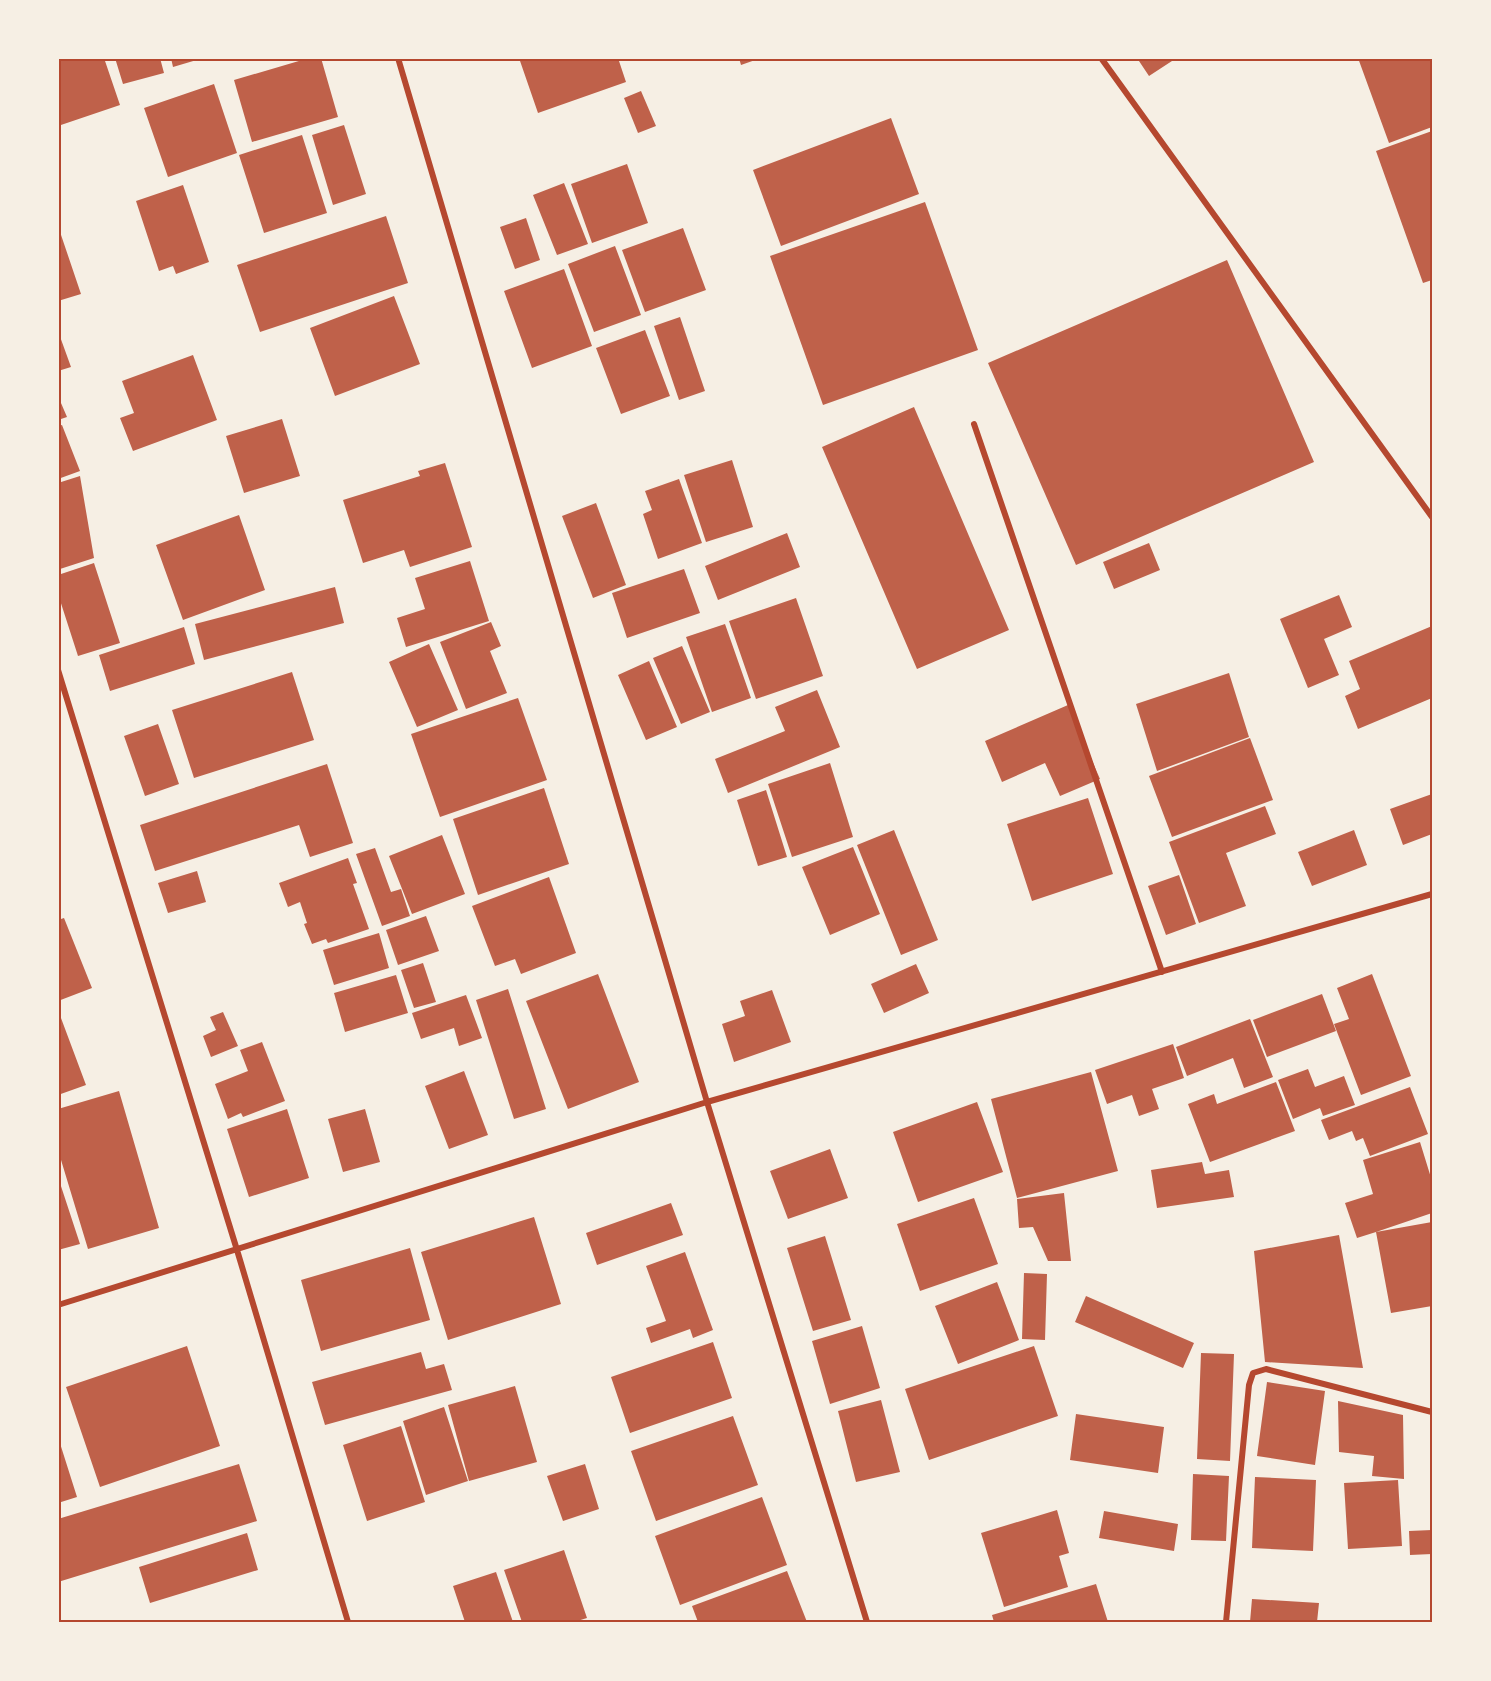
<svg xmlns="http://www.w3.org/2000/svg" width="1491" height="1681" viewBox="0 0 1491 1681" font-family="'Work Sans',sans-serif">
  <style>
    .building { fill: #bf614a }
    .lines { fill: none; stroke-linecap: round; stroke-linejoin: round }
    .minor { stroke: #b5482f; stroke-width: 6 }
    .neatline { fill: none; stroke: #b5482f; stroke-width: 2 }
  </style>
  <rect width="100%" height="100%" fill="#f6efe4"/>
  <!-- building -->
  <path class="building" d="M 58,58 L 104,58 L 120,105 L 58,126 Z
    M 115,58 L 160,58 L 164,73 L 123,84 Z
    M 171,58 L 200,58 L 200,59 L 173,67 Z
    M 309,58 L 321,58 L 338,117 L 252,142 L 234,80 Z
    M 519,58 L 618,58 L 626,82 L 538,113 Z
    M 739,58 L 757,58 L 758,59 L 741,65 Z
    M 1137,58 L 1170,58 L 1172,61 L 1149,76 Z
    M 1358,58 L 1432,58 L 1432,127 L 1389,143 Z
    M 214,84 L 237,153 L 168,177 L 144,108 Z
    M 641,91 L 656,126 L 638,133 L 624,98 Z
    M 891,118 L 919,194 L 781,246 L 753,170 Z
    M 344,125 L 366,194 L 333,205 L 312,135 Z
    M 1432,131 L 1432,280 L 1423,283 L 1376,151 Z
    M 302,135 L 327,213 L 264,233 L 239,155 Z
    M 627,164 L 648,223 L 592,243 L 571,184 Z
    M 564,183 L 588,244 L 557,255 L 533,195 Z
    M 183,185 L 209,262 L 176,274 L 173,266 L 159,271 L 136,201 Z
    M 925,202 L 978,350 L 823,405 L 770,256 Z
    M 386,216 L 408,283 L 260,332 L 237,265 Z
    M 526,218 L 540,260 L 515,269 L 500,227 Z
    M 58,226 L 81,294 L 58,301 Z
    M 683,228 L 706,290 L 645,312 L 622,250 Z
    M 615,246 L 641,315 L 594,332 L 568,264 Z
    M 1227,260 L 1314,462 L 1076,565 L 988,363 Z
    M 564,269 L 592,346 L 532,368 L 504,291 Z
    M 394,296 L 420,364 L 335,396 L 310,328 Z
    M 680,317 L 705,391 L 679,400 L 654,326 Z
    M 645,330 L 670,396 L 621,414 L 596,348 Z
    M 58,331 L 71,367 L 58,371 Z
    M 193,355 L 217,420 L 133,451 L 120,418 L 134,413 L 122,381 Z
    M 58,396 L 67,417 L 58,420 Z
    M 914,407 L 1009,630 L 917,669 L 822,447 Z
    M 282,419 L 300,476 L 244,493 L 226,436 Z
    M 62,425 L 80,471 L 58,479 L 58,426 Z
    M 732,460 L 753,527 L 706,542 L 684,475 Z
    M 445,463 L 472,547 L 410,567 L 404,550 L 363,563 L 343,500 L 420,476 L 418,471 Z
    M 80,476 L 94,558 L 60,569 L 58,563 L 58,483 Z
    M 679,479 L 702,543 L 658,559 L 643,514 L 652,510 L 645,491 Z
    M 596,503 L 626,585 L 593,598 L 562,516 Z
    M 239,515 L 265,590 L 183,620 L 156,545 Z
    M 787,533 L 800,567 L 718,600 L 705,566 Z
    M 1149,543 L 1160,570 L 1114,589 L 1103,562 Z
    M 470,561 L 489,621 L 406,647 L 397,618 L 425,609 L 415,578 Z
    M 94,563 L 120,643 L 78,656 L 58,594 L 58,575 Z
    M 684,569 L 700,613 L 627,638 L 612,593 Z
    M 335,587 L 344,623 L 204,660 L 195,624 Z
    M 1339,595 L 1352,627 L 1324,639 L 1339,675 L 1308,688 L 1280,619 Z
    M 796,598 L 823,676 L 756,699 L 729,621 Z
    M 491,622 L 501,646 L 490,651 L 507,693 L 466,709 L 440,642 Z
    M 725,624 L 751,698 L 712,712 L 686,637 Z
    M 1432,626 L 1432,698 L 1358,729 L 1345,696 L 1360,689 L 1349,661 Z
    M 184,627 L 195,664 L 110,691 L 99,655 Z
    M 429,644 L 458,710 L 417,727 L 389,662 Z
    M 682,646 L 710,712 L 681,724 L 653,658 Z
    M 649,661 L 677,727 L 646,740 L 618,675 Z
    M 292,672 L 314,740 L 194,778 L 172,710 Z
    M 1229,673 L 1249,737 L 1157,771 L 1136,704 Z
    M 817,690 L 840,747 L 728,793 L 715,759 L 785,731 L 775,707 Z
    M 518,698 L 547,780 L 440,817 L 411,734 Z
    M 1068,705 L 1100,779 L 1060,796 L 1045,763 L 1002,782 L 985,741 Z
    M 158,724 L 179,784 L 145,796 L 124,736 Z
    M 1250,738 L 1273,800 L 1172,837 L 1149,776 Z
    M 830,763 L 853,837 L 792,857 L 768,784 Z
    M 327,764 L 353,843 L 310,857 L 299,825 L 155,871 L 140,825 Z
    M 544,788 L 569,864 L 478,895 L 453,819 Z
    M 766,790 L 787,857 L 758,866 L 737,800 Z
    M 1432,794 L 1432,834 L 1403,845 L 1390,809 Z
    M 1088,798 L 1113,874 L 1032,901 L 1007,824 Z
    M 1265,806 L 1276,834 L 1226,853 L 1246,906 L 1199,923 L 1169,842 Z
    M 894,830 L 938,940 L 901,955 L 857,845 Z
    M 1354,830 L 1367,865 L 1312,886 L 1298,852 Z
    M 442,835 L 465,894 L 412,914 L 389,856 Z
    M 853,847 L 880,914 L 830,935 L 802,867 Z
    M 375,848 L 391,892 L 401,889 L 410,916 L 382,926 L 356,854 Z
    M 348,858 L 357,883 L 353,884 L 369,929 L 328,943 L 326,939 L 312,944 L 304,924 L 307,923 L 300,902 L 288,907 L 279,883 Z
    M 197,871 L 206,902 L 168,913 L 158,883 Z
    M 1179,875 L 1196,924 L 1166,935 L 1148,886 Z
    M 549,877 L 576,953 L 521,974 L 515,959 L 495,966 L 472,906 Z
    M 426,916 L 439,951 L 398,965 L 386,930 Z
    M 64,918 L 92,988 L 58,1001 L 58,920 Z
    M 379,933 L 389,968 L 334,985 L 323,950 Z
    M 423,963 L 436,1002 L 414,1008 L 401,970 Z
    M 916,964 L 929,993 L 884,1013 L 871,984 Z
    M 598,974 L 639,1082 L 568,1109 L 526,1001 Z
    M 1372,974 L 1411,1076 L 1361,1095 L 1334,1024 L 1349,1019 L 1337,988 Z
    M 396,975 L 408,1013 L 345,1032 L 334,993 Z
    M 508,989 L 546,1109 L 514,1119 L 476,1000 Z
    M 772,990 L 791,1042 L 734,1062 L 722,1024 L 745,1016 L 740,1001 Z
    M 1322,994 L 1336,1031 L 1267,1057 L 1253,1020 Z
    M 466,995 L 482,1038 L 459,1046 L 454,1028 L 421,1039 L 412,1013 Z
    M 58,1010 L 86,1085 L 58,1095 Z
    M 223,1012 L 238,1046 L 211,1057 L 203,1036 L 216,1030 L 210,1017 Z
    M 1250,1019 L 1273,1077 L 1244,1088 L 1233,1058 L 1187,1076 L 1176,1047 Z
    M 262,1042 L 285,1101 L 243,1117 L 241,1113 L 228,1119 L 215,1084 L 248,1071 L 240,1050 Z
    M 1173,1044 L 1184,1078 L 1152,1089 L 1159,1109 L 1139,1116 L 1132,1095 L 1107,1104 L 1095,1070 Z
    M 1308,1069 L 1315,1087 L 1344,1076 L 1355,1105 L 1323,1116 L 1320,1108 L 1293,1119 L 1278,1080 Z
    M 464,1071 L 488,1135 L 449,1149 L 425,1086 Z
    M 1091,1072 L 1118,1171 L 1017,1198 L 991,1099 Z
    M 1276,1082 L 1295,1131 L 1210,1162 L 1188,1104 L 1214,1094 L 1217,1104 Z
    M 1410,1087 L 1428,1134 L 1370,1156 L 1363,1138 L 1356,1141 L 1352,1131 L 1329,1140 L 1321,1120 Z
    M 119,1091 L 159,1228 L 88,1249 L 58,1150 L 58,1109 Z
    M 977,1102 L 1003,1172 L 918,1202 L 893,1132 Z
    M 287,1109 L 309,1178 L 249,1197 L 227,1129 Z
    M 365,1109 L 380,1162 L 343,1172 L 328,1119 Z
    M 1420,1142 L 1432,1181 L 1432,1213 L 1376,1232 L 1432,1222 L 1432,1306 L 1391,1313 L 1376,1232 L 1357,1238 L 1345,1203 L 1373,1194 L 1363,1160 Z
    M 830,1149 L 848,1198 L 788,1219 L 770,1171 Z
    M 1202,1162 L 1205,1174 L 1229,1170 L 1234,1197 L 1157,1208 L 1151,1170 Z
    M 58,1177 L 80,1244 L 58,1250 Z
    M 1064,1193 L 1071,1261 L 1048,1261 L 1033,1227 L 1019,1228 L 1017,1199 Z
    M 974,1198 L 998,1264 L 920,1291 L 897,1224 Z
    M 671,1203 L 683,1235 L 597,1265 L 586,1233 Z
    M 534,1217 L 561,1304 L 448,1340 L 421,1252 Z
    M 1339,1235 L 1363,1368 L 1265,1362 L 1254,1251 Z
    M 825,1236 L 851,1320 L 813,1331 L 787,1248 Z
    M 410,1248 L 430,1320 L 321,1351 L 301,1280 Z
    M 685,1252 L 713,1330 L 693,1338 L 690,1329 L 651,1343 L 646,1328 L 666,1321 L 646,1266 Z
    M 1024,1273 L 1047,1274 L 1045,1340 L 1022,1339 Z
    M 997,1282 L 1019,1340 L 958,1364 L 935,1306 Z
    M 1086,1296 L 1194,1343 L 1183,1368 L 1075,1322 Z
    M 862,1326 L 880,1388 L 830,1404 L 812,1341 Z
    M 713,1342 L 732,1398 L 630,1433 L 611,1377 Z
    M 187,1346 L 220,1446 L 100,1487 L 66,1387 Z
    M 1034,1346 L 1058,1416 L 929,1460 L 905,1389 Z
    M 421,1352 L 426,1369 L 444,1364 L 452,1390 L 325,1425 L 312,1382 Z
    M 1201,1353 L 1234,1354 L 1230,1461 L 1197,1459 Z
    M 1267,1382 L 1325,1391 L 1315,1465 L 1257,1456 Z
    M 515,1386 L 537,1462 L 469,1481 L 448,1405 Z
    M 881,1400 L 900,1472 L 856,1482 L 838,1411 Z
    M 1338,1401 L 1403,1415 L 1404,1479 L 1372,1476 L 1374,1456 L 1339,1452 Z
    M 444,1407 L 468,1481 L 426,1495 L 403,1421 Z
    M 1076,1414 L 1164,1427 L 1158,1473 L 1070,1460 Z
    M 733,1416 L 758,1485 L 656,1521 L 631,1451 Z
    M 401,1426 L 425,1502 L 367,1521 L 343,1445 Z
    M 58,1437 L 77,1497 L 58,1503 Z
    M 239,1464 L 257,1521 L 58,1582 L 58,1519 Z
    M 585,1464 L 599,1509 L 563,1521 L 547,1476 Z
    M 1193,1474 L 1229,1476 L 1226,1541 L 1191,1540 Z
    M 1255,1477 L 1316,1480 L 1313,1551 L 1252,1548 Z
    M 1398,1480 L 1402,1546 L 1348,1549 L 1344,1483 Z
    M 762,1497 L 787,1565 L 680,1605 L 655,1536 Z
    M 1057,1510 L 1069,1553 L 1059,1556 L 1068,1587 L 1004,1607 L 981,1533 Z
    M 1104,1511 L 1178,1524 L 1174,1551 L 1099,1538 Z
    M 1432,1530 L 1432,1554 L 1410,1555 L 1409,1531 Z
    M 247,1533 L 258,1570 L 150,1603 L 139,1567 Z
    M 564,1550 L 587,1618 L 574,1622 L 522,1622 L 504,1570 Z
    M 787,1571 L 807,1622 L 698,1622 L 692,1606 Z
    M 496,1572 L 513,1622 L 465,1622 L 453,1586 Z
    M 1096,1584 L 1108,1622 L 994,1622 L 992,1615 Z
    M 1252,1599 L 1319,1603 L 1317,1622 L 1250,1622 Z"/>
  <g class="lines">
    <!-- minor -->
    <path class="minor" d="M 398,58 L 707,1102 L 867,1622
      M 1101,58 L 1432,517
      M 974,424 L 1162,972
      M 58,670 L 237,1250 L 348,1622
      M 58,1305 L 707,1102 L 1432,894
      M 1226,1622 L 1249,1385 L 1253,1373 L 1266,1369 L 1432,1412"/>
  </g>
  <!-- border -->
  <rect width="1491" height="1681" fill="none" stroke="#f6efe4" stroke-width="120"/>
  <rect x="60" y="60" width="1371" height="1561" class="neatline"/>
</svg>
